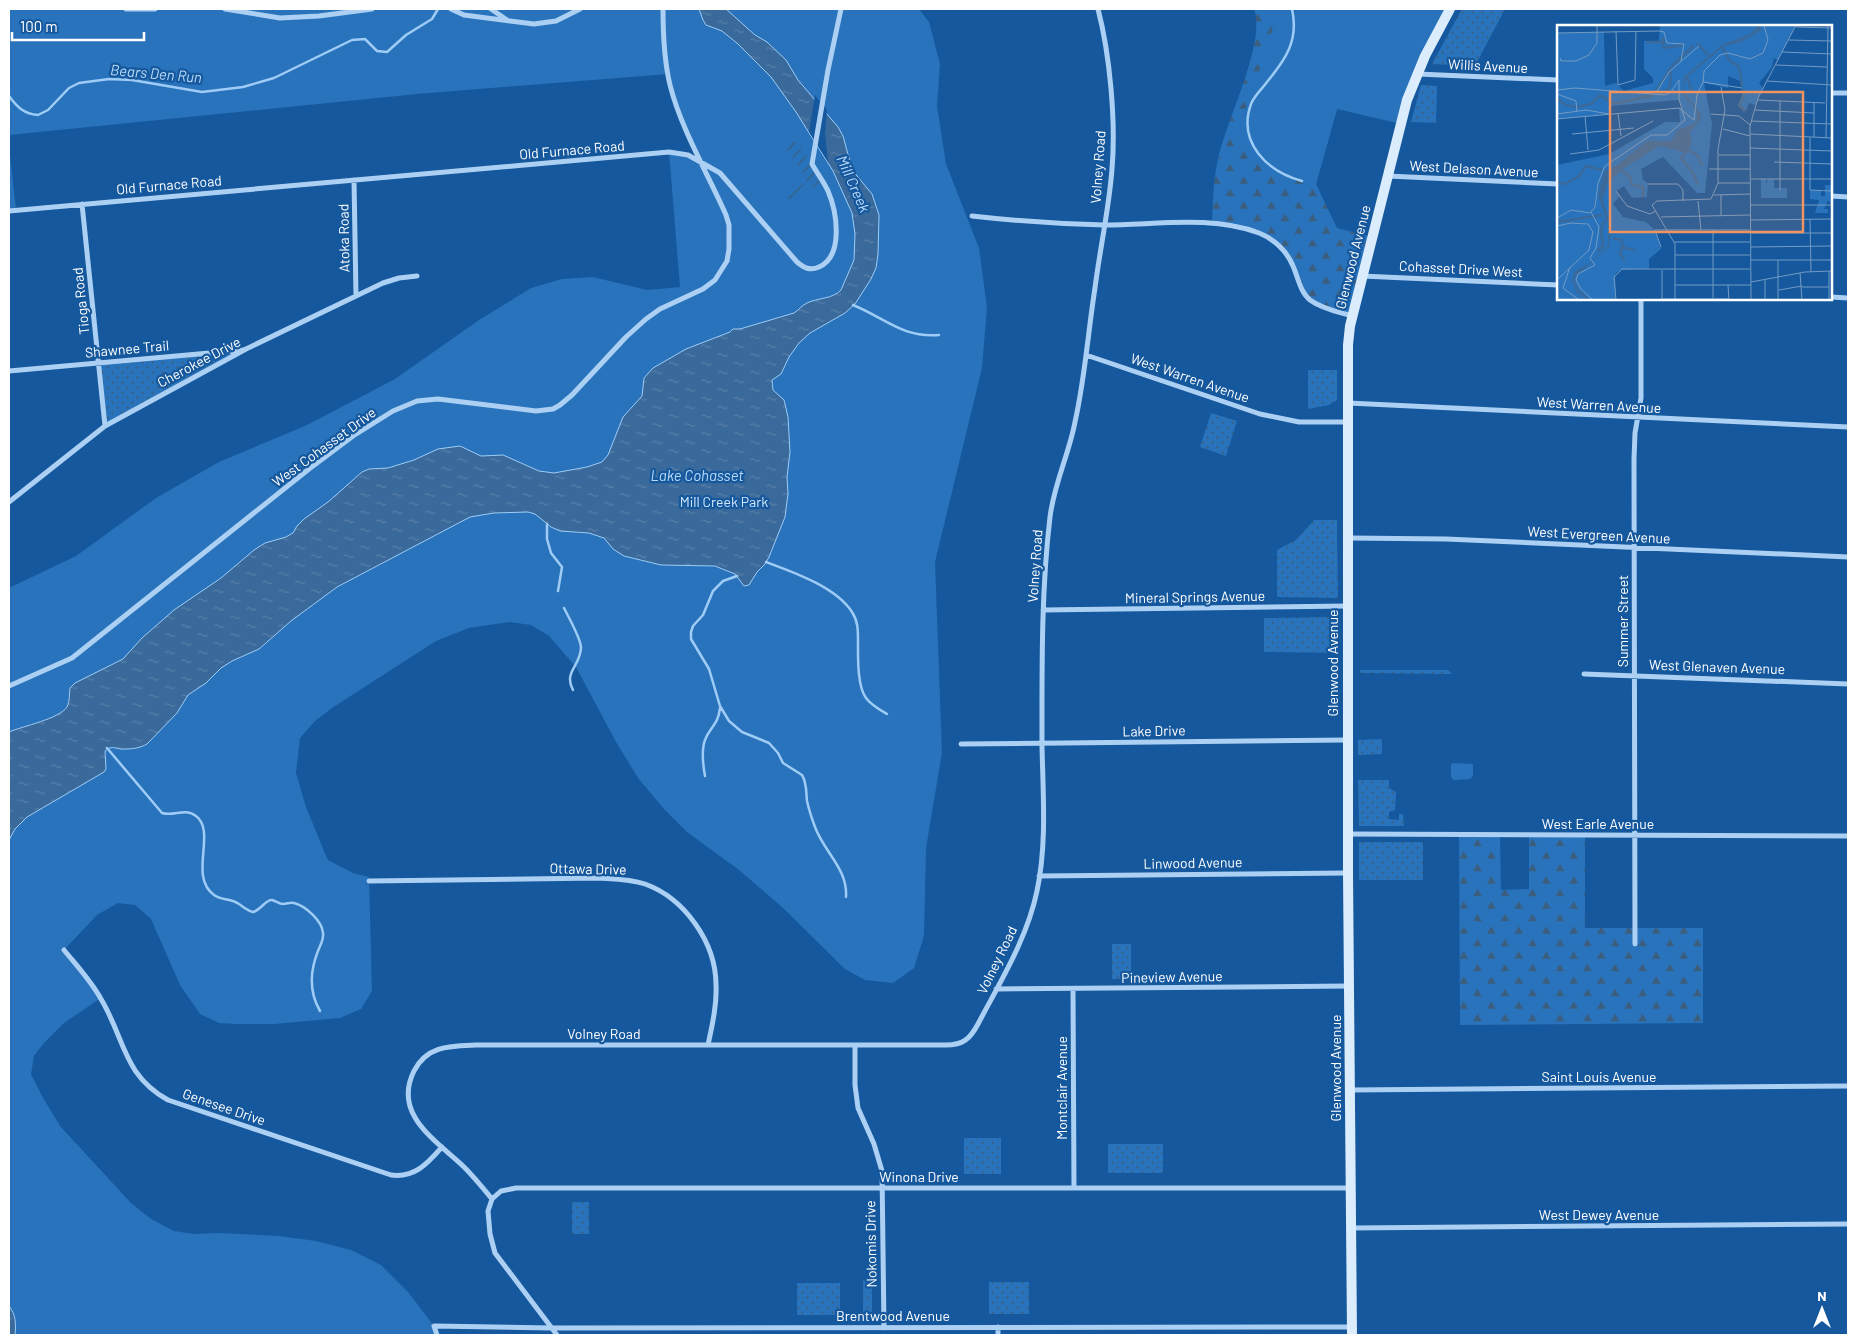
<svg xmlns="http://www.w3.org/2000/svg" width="1857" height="1344" viewBox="0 0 1857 1344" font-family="Barlow,sans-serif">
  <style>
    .grass { fill: url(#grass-dots) }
    .forest { fill: url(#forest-firs) }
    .park { fill: #2873bb }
    .garden { fill: url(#garden-furrows) }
    .water { fill: url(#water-ripples); stroke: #9eccf6 }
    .pier { fill: #15589d }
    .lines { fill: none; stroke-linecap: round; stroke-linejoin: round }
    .stream { stroke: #9eccf6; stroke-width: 2.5 }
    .street { stroke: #acd0f3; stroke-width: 5 }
    .secondary { stroke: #dbecfd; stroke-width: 10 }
    .labels { text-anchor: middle; stroke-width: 4.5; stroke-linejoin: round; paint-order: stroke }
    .street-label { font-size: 14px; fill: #fff; stroke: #15589d }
    .park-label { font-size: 14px; fill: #d4e9fd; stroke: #15589d }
    .water-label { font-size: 15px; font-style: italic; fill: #b9daf9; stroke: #15589d }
    .inset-river { fill: none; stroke: #3a6a9b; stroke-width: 2.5 }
    .inset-road { fill: none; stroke: #739bc4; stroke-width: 1 }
    .view { fill: #f09361; fill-opacity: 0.15; stroke: #f09361; stroke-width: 2.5 }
    .inset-edge { fill: none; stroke: #fff; stroke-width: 2.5 }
  </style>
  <defs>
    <pattern id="grass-dots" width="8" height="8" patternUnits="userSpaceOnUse" patternTransform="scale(1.25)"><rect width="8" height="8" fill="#2873bb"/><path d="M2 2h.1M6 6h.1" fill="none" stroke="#3c5e7e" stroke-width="1.8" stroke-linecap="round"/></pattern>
    <pattern id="forest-firs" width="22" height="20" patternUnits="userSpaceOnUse" patternTransform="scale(1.25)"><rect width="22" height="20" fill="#2873bb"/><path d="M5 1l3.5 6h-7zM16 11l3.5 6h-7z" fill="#3c5e7e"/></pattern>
    <pattern id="garden-furrows" width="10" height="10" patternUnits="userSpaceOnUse" patternTransform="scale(1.25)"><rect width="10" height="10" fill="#2873bb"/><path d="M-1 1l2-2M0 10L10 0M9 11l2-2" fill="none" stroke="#3c5e7e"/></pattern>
    <pattern id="water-ripples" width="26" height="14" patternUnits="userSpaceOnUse" patternTransform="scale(1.25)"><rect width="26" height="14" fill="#3a6a9b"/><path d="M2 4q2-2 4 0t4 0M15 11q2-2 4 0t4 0" fill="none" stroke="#5880aa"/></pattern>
  </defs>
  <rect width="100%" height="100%" fill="#15589d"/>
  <!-- grass -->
  <path class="grass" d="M 1462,9 L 1505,9 L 1475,66 L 1432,64 Z
    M 1421,85 L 1437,86 L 1436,123 L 1411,122 Z
    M 246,349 L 105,426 L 99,363 Z
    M 1308,370 L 1337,370 L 1337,400 L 1329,405 L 1308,409 Z
    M 1211,413 L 1237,421 L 1226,456 L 1200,447 Z
    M 1314,520 L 1337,520 L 1338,598 L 1277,597 L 1277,550 L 1296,540 Z
    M 1333,617 L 1334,653 L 1264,652 L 1264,618 Z
    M 1360,670 L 1448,670 L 1452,674 L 1360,673 Z
    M 1382,739 L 1382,754 L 1358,755 L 1358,740 Z
    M 1358,780 L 1389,780 L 1389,788 L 1396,792 L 1395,810 L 1389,812 L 1389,819 L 1399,820 L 1399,814 L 1403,814 L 1404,826 L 1359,826 Z
    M 1359,842 L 1423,842 L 1423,880 L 1359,880 Z
    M 1112,944 L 1131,944 L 1131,979 L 1112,979 Z
    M 964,1138 L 1001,1138 L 1001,1174 L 964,1174 Z
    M 1108,1144 L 1163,1144 L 1163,1173 L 1108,1173 Z
    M 572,1202 L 589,1202 L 589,1234 L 572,1234 Z
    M 863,1280 L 872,1280 L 872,1315 L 863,1315 Z
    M 989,1282 L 1029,1282 L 1029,1314 L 989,1314 Z
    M 797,1283 L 840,1283 L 840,1315 L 797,1315 Z"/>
  <!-- forest -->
  <path class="forest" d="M 1254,9 L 1450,9 L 1337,109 L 1316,184 L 1337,228 L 1372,237 L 1352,316 L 1310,299 L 1287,255 L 1262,234 L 1212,224 C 1213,202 1213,181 1218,159 C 1225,123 1267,41 1254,9 Z
    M 1459,835 L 1500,835 L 1501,890 L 1529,889 L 1529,835 L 1585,835 L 1585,928 L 1703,928 L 1703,1023 L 1460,1025 Z"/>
  <!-- park -->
  <path class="park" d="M 9,9 L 919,9 L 929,22 L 940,64 L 937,106 L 946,164 L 979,248 L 987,308 L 982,368 L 935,562 L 942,753 L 926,848 L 924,936 L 914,968 L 893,983 L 865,980 L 845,969 L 782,907 L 739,870 L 687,832 L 664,809 L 638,778 L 616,742 L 576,667 L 549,636 L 531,625 L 509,622 L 469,628 L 436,641 L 332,708 L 315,721 L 300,738 L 296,773 L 306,807 L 324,851 L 328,860 L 353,873 L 369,877 L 372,991 L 361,1009 L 340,1018 L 275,1024 L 237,1024 L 219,1023 L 200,1014 L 180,985 L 151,919 L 135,905 L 118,903 L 97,915 L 64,950 L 101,998 L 64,1023 L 43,1044 L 34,1056 L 31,1074 L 42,1096 L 60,1126 L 131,1203 L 151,1219 L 174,1231 L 193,1234 L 219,1233 L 279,1236 L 316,1241 L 351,1250 L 381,1265 L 408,1292 L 434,1326 L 437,1335 L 9,1335 L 9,588 L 76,556 L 156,498 L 219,462 L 307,425 L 395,379 L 479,320 L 531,288 L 562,279 L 593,277 L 647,290 L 680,287 L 669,152 L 688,155 L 700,162 L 676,105 L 668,74 L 417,94 L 9,135 Z
    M 1278,9 L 1451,9 L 1401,124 L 1337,109 L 1316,184 L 1282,173 L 1254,159 L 1238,134 L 1250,94 L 1265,57 Z
    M 9,145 L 16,210 L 9,211 Z
    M 1453,763 L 1473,764 L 1473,776 L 1470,779 L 1454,780 L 1451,777 L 1451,765 Z"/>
  <!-- garden -->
  <path class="garden" d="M 795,141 L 812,164 L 825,186 L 816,189 L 811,186 L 790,200 L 784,197 L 807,182 L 800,167 L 785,147 Z"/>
  <!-- water -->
  <path class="water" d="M 699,9 L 726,9 L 755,35 L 767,42 L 786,60 L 798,80 L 838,127 L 843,136 L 852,169 L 857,176 L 872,194 L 879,215 L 878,254 L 876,268 L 871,279 L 855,304 L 845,313 L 810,333 L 799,343 L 789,357 L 781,374 L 772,380 L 773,390 L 784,400 L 788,417 L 790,452 L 787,477 L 788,494 L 785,517 L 769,557 L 765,564 L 757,572 L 749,585 L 744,586 L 735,574 L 715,566 L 661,565 L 624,556 L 613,549 L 604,538 L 589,533 L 560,531 L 551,527 L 535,514 L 528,512 L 494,513 L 470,517 L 337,587 L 291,621 L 259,649 L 232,661 L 221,668 L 206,683 L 188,695 L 177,713 L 147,744 C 140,748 133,749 125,749 C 117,750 112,744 105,751 L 106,769 L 104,772 L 27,817 L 15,829 L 9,840 L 9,732 C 23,726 59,719 67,707 C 70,701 69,694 70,688 L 75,683 L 123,659 L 142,638 L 174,610 L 221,578 L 254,550 L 265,543 L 286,537 L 293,533 L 297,526 L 304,519 L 328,502 L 362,472 L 369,469 L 388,468 L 414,460 L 438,449 L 460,446 L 481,456 L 503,455 L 539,471 L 554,473 L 587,467 L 602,462 L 608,455 L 623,417 L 642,396 L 644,378 L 653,368 L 686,349 L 730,332 L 733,329 L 740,329 L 794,313 C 799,310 801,306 807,303 C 817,298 833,299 841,290 L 854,260 L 855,234 L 852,213 L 833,171 L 796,112 L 771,77 L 738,44 L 722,31 L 706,25 L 703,20 Z
    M 9,1306 C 16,1315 16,1324 15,1335 L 9,1335 Z"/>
  <!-- pier -->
  <path class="pier" d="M 815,95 L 827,110 L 825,134 L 828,162 L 809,132 Z"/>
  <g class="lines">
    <!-- stream -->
    <path class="stream" d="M 1292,9 C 1299,40 1286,59 1267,82 C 1262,89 1254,96 1251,104 C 1237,143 1268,172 1302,181
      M 9,96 C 17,107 24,114 38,115 L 48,110 L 69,88 L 79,83 L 109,79 L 132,80 L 202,92 L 243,87 L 274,78 L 352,40 L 365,39 L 377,51 L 387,52 L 406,35 L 432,19 L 438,9
      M 853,305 C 885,318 902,338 939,335
      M 547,524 L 547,539 L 551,553 L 562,567 L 558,591
      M 766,562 C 793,572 836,587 852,612 C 858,621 858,630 858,641 C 858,656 857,686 866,698 C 871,705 880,710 887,714
      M 737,576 L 723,581 L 713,591 L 703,615 L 693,626 L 691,632 L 691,639 L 709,669 L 720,706 L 729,721 L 742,732 L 769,743 L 778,753 L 783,763 L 802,775 C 807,783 806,792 807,801 C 809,810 812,819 815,827 C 824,852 848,869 846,897
      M 564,608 C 569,618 580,637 581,647 C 581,666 563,672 573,690
      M 107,748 L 162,813 C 174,817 185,807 196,816 C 217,832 188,876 214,895 C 220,899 226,899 233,901 C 240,903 245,910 253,912 C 261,910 266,899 272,900 C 276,901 279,904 283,904 C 287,904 290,902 294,903 C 306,906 322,921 323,933 C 324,940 320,945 318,951 C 310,971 309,992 320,1011
      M 705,776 C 703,765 701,751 705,740 C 710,726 718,726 720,708"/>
    <!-- street -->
    <path class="street" d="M 126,9 L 155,9
      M 225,9 L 280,18 L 319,16 L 372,9
      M 451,9 L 464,15 L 534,24 L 556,21 L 580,9
      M 491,9 L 507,20
      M 1418,74 L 1558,80
      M 1831,93 L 1848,93
      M 1388,176 L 1558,184
      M 354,180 L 356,296
      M 1831,196 L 1848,197
      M 82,204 L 105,426
      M 9,211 L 669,152 L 688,155 L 720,173 L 797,262 C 804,268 810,271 819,267 C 844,256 837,212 828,191 C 824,182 817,173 812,164 L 828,70 L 841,9
      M 972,216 C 1016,221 1060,224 1104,225 C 1155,225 1211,215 1259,233 C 1274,239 1287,251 1293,266 C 1298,277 1300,292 1310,300 C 1322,309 1339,312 1352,316
      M 1362,276 L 1558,285
      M 1831,297 L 1848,298
      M 1086,355 L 1260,414 L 1299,422 L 1348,422
      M 9,371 L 243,350
      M 1348,403 L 1848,427
      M 9,502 L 105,426 L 246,349 L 383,283 L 399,278 L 417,276
      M 1348,538 L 1446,539 L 1848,557
      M 1043,610 L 1347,606
      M 1584,674 L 1848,684
      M 9,686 L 72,658 L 309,469 L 353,436 L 393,411 L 417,401 L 438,399 L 536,411 L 553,409 L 560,405 L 572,395 L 626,337 L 646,319 L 660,309 L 703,289 L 715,280 L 727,261 L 729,249 L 729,225 L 726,215 C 708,174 681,129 670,85 C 664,60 663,34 663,9
      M 961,744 L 1347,740
      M 1348,834 L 1848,836
      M 1039,876 L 1348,873
      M 369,881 L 599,878 C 615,879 630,879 645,884 C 684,898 716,942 716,985 C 717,1005 712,1026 708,1045
      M 1635,944 L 1634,459 L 1635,433 L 1641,398 L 1641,299
      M 64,950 C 77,966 91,981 101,999 C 125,1039 123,1075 168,1100 L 391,1175 C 415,1178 427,1164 442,1147
      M 996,989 L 1349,986
      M 1073,989 L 1074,1188
      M 855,1045 L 855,1085 L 858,1108 L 874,1144 L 882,1171 L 884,1328
      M 1350,1090 L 1848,1086
      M 492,1199 C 483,1188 474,1177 464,1167 C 437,1141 392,1115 414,1071 C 427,1045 451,1046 476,1045 L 946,1045 C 963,1045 970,1039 978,1024 C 1000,982 1027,939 1037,891 C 1047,844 1043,794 1042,746 C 1042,670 1041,593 1050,517 C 1054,484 1069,454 1075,422 C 1085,378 1088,332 1095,288 C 1100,248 1109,209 1112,169 C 1116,122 1110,55 1098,9
      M 492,1199 L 501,1191 L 516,1188 L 1350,1188
      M 492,1199 L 488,1211 L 490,1234 L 495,1253 L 557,1335
      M 1351,1228 L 1848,1224
      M 998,1327 L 998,1335
      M 437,1335 L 434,1326 L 551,1328 L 1352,1327"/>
    <!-- secondary -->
    <path class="secondary" d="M 1352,1335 L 1348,873 L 1348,345 L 1350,326 L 1407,100 L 1425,56 L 1450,9"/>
  </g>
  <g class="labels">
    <!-- street labels -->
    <g class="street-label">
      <text transform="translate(1488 66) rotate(3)" y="5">Willis Avenue</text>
      <text transform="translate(572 150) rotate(-5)" y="5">Old Furnace Road</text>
      <text transform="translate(1098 167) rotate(-86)" y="5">Volney Road</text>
      <text transform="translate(1474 169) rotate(3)" y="5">West Delason Avenue</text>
      <text transform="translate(169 185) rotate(-5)" y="5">Old Furnace Road</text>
      <text transform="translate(344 238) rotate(-91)" y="5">Atoka Road</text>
      <text transform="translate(1353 257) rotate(-76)" y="5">Glenwood Avenue</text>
      <text transform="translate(1461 269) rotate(3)" y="5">Cohasset Drive West</text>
      <text transform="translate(81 301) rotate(-96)" y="5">Tioga Road</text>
      <text transform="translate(127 349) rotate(-5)" y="5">Shawnee Trail</text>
      <text transform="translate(199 362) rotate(-28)" y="5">Cherokee Drive</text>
      <text transform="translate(1190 378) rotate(19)" y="5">West Warren Avenue</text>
      <text transform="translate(1599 405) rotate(3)" y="5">West Warren Avenue</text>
      <text transform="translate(324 447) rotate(-36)" y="5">West Cohasset Drive</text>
      <text transform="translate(1599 535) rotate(3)" y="5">West Evergreen Avenue</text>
      <text transform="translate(1035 566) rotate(-86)" y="5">Volney Road</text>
      <text transform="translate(1195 597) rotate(-1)" y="5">Mineral Springs Avenue</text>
      <text transform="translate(1623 621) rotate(-90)" y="5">Summer Street</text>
      <text transform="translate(1333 663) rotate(-90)" y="5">Glenwood Avenue</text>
      <text transform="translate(1717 667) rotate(2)" y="5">West Glenaven Avenue</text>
      <text transform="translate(1154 731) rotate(-1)" y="5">Lake Drive</text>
      <text x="1598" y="829">West Earle Avenue</text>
      <text transform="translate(1193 863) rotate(-1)" y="5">Linwood Avenue</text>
      <text transform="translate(588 869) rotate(1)" y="5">Ottawa Drive</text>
      <text transform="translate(997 960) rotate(-64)" y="5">Volney Road</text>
      <text transform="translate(1172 977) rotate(-1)" y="5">Pineview Avenue</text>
      <text x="604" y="1039">Volney Road</text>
      <text transform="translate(1336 1068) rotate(-90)" y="5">Glenwood Avenue</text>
      <text x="1599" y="1082">Saint Louis Avenue</text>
      <text transform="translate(1062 1088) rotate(-90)" y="5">Montclair Avenue</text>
      <text transform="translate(224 1107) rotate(19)" y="5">Genesee Drive</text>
      <text x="919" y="1182">Winona Drive</text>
      <text x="1599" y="1220">West Dewey Avenue</text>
      <text transform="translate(871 1244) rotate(-91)" y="5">Nokomis Drive</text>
      <text x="893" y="1321">Brentwood Avenue</text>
    </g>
    <!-- park labels -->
    <g class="park-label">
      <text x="724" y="507">Mill Creek Park</text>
    </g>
    <!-- water labels -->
    <g class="water-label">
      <text transform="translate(156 74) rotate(5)" y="5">Bears Den Run</text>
      <text transform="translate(853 184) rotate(66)" y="5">Mill Creek</text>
      <text x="697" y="481">Lake Cohasset</text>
    </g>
  </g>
  <!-- overview -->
  <g transform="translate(1557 25)">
    <rect width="275" height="275" fill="#15589d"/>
    <path d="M 204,154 L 209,154 L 209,159 L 211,154 L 217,154 L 217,163 L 230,163 L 230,173 L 204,173 ZM 268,160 L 275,160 L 275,180 L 271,175 L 267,184 L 271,184 L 271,188 L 258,188 L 262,175 L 253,174 L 253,165 L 264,166 L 264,171 L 268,171 Z" fill="#2873bb"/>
    <path d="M 103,0 L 239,0 L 221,35 L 217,33 L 215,42 L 202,58 L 206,63 L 198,80 L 192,78 L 189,86 L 181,81 L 186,67 L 183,56 L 171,51 L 171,63 L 147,58 L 155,99 L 148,168 L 140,168 L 106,132 L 84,144 L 86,155 L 91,158 L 90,172 L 75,173 L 67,161 L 59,166 L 63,171 L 56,179 L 66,192 L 89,197 L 98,205 L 104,224 L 92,234 L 92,244 L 63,245 L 58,249 L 59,275 L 1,275 L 0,140 L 52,129 L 108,97 L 123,97 L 122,83 L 125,83 L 122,75 L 96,77 L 54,81 L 54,89 L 0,94 L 0,8 L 47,7 L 48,61 L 59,58 L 67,66 L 96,58 L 96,53 L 87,44 L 87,16 L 102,16 Z" fill="#2873bb"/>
    <path d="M 202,0 L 205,5 L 184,17 L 167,21 L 128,54 L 126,66 L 144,89 L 143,96 L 133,107 L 135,118 L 130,128 L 102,121 L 64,145 L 50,159 L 46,175 L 54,204 L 52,222 L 17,253 L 21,264 L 33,275 L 30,275 L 19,266 L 15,254 L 17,247 L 33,238 L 51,221 L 51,201 L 41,170 L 47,146 L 59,141 L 90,116 L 114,116 L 121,105 L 140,97 L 139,85 L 125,68 L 127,52 L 165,20 L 193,9 Z" fill="#3a6a9b"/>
    <path class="inset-river" d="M 106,12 L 107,23 L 126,20M 89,17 L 106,17M 140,18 L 151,30M 165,22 L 172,35 L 182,42 L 185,61M 130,52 L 135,67M 186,64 L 187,71 L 182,80 L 188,86M 99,66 L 116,40 L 137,20M 107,67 L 113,62 L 114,47M 0,74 L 9,80 L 20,82 L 34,79 L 43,70 L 57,79 L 97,70M 132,125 L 141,131 L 145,141M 129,127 L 124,133 L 136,148 L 141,160M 64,145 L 73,152 L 75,160 L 86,162 L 86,172M 0,157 L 8,159 L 22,151 L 29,141 L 45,145M 0,197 L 45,190M 56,213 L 64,215 L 67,223 L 78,225M 65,221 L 63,229 L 68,235M 41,226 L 46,221 L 44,205 L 47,196"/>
    <path class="inset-road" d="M 239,2 L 275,3M 59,6 L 61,60 L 78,55 L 79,6M 102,6 L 107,7 L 110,18 L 127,19 L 124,36M 0,8 L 102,6M 232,15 L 275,16M 225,27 L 275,29M 3,33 L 4,36 L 19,36 L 32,30 L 40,18 L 40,0M 219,40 L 270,42M 210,56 L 275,60M 146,57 L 147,46 L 163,30 L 171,28 L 193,34 L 206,28 L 211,15 L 207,0M 146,57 L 185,63M 0,65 L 18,63 L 108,70 L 114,67 L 122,55 L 122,74 L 128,95 L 110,110 L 94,110 L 48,141 L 41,158 L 38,182 L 33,188M 99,68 L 112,47 L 142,21M 0,69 L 19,76 L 20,87M 201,75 L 268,78M 257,77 L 257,112M 197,85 L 257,88M 61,88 L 64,111M 0,89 L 29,85 L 52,89M 154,89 L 182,91 L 193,100M 28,91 L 31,125M 0,94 L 122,83 L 137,95 L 140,70 L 146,57M 194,96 L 275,99M 166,104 L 193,111M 15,109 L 77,103M 193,109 L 275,113M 253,112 L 253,165 L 275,166M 269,113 L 271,0M 193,123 L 275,126M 13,129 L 42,125 L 96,96M 162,130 L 193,130M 217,137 L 275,139M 152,144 L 193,144M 194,154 L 275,154M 161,158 L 193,158M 91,159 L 121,159 L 126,165 L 126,176M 223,165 L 223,76M 59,166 L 70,181 L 93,189 L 99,186M 157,170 L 193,169M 164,170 L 164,190M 141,176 L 144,205M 194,180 L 275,180M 34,187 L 42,202 L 39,223 L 33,233 L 38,240 L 21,249 L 19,255 L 24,264 L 36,275M 104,192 L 193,190M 0,193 L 14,185 L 33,188M 253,194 L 254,247M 194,195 L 275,194M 0,201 L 14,198 L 31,199 L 36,207 L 32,225 L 0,255M 156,205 L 156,273M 194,208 L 275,208M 117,217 L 193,217M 104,222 L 98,205 L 193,205M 194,222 L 275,221M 118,230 L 193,230M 194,235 L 275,235M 221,235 L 221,275M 13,242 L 6,263 L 22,275M 105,245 L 105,274 L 172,274M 272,246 L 272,275M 243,248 L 245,275M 0,252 L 1,275M 208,255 L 208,275M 194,257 L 248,247 L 275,246M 118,260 L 194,260M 171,260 L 172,275M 245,262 L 272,262M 222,265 L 245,261M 118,274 L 118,219 L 95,180 L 100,176 L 154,174 L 161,158 L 161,124 L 168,85 L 164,62M 59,275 L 57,252 L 65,244 L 193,244M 194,275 L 193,101 L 201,73 L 239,0"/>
    <path class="view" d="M 53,67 L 246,67 L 246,207 L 53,207 Z"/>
    <rect width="275" height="275" class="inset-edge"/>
  </g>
  <!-- border -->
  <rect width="1857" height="1344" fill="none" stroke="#ffffff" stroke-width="20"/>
  <!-- north arrow -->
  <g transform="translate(1822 1309)" stroke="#15589d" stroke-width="4" paint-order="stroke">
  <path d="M0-4L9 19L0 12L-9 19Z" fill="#ffffff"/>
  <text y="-8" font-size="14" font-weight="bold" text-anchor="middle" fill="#ffffff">N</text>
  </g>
  <!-- scale -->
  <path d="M12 32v8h132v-8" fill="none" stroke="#ffffff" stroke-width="2.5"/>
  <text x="20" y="32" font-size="15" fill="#ffffff" stroke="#15589d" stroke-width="4" paint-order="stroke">100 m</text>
</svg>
